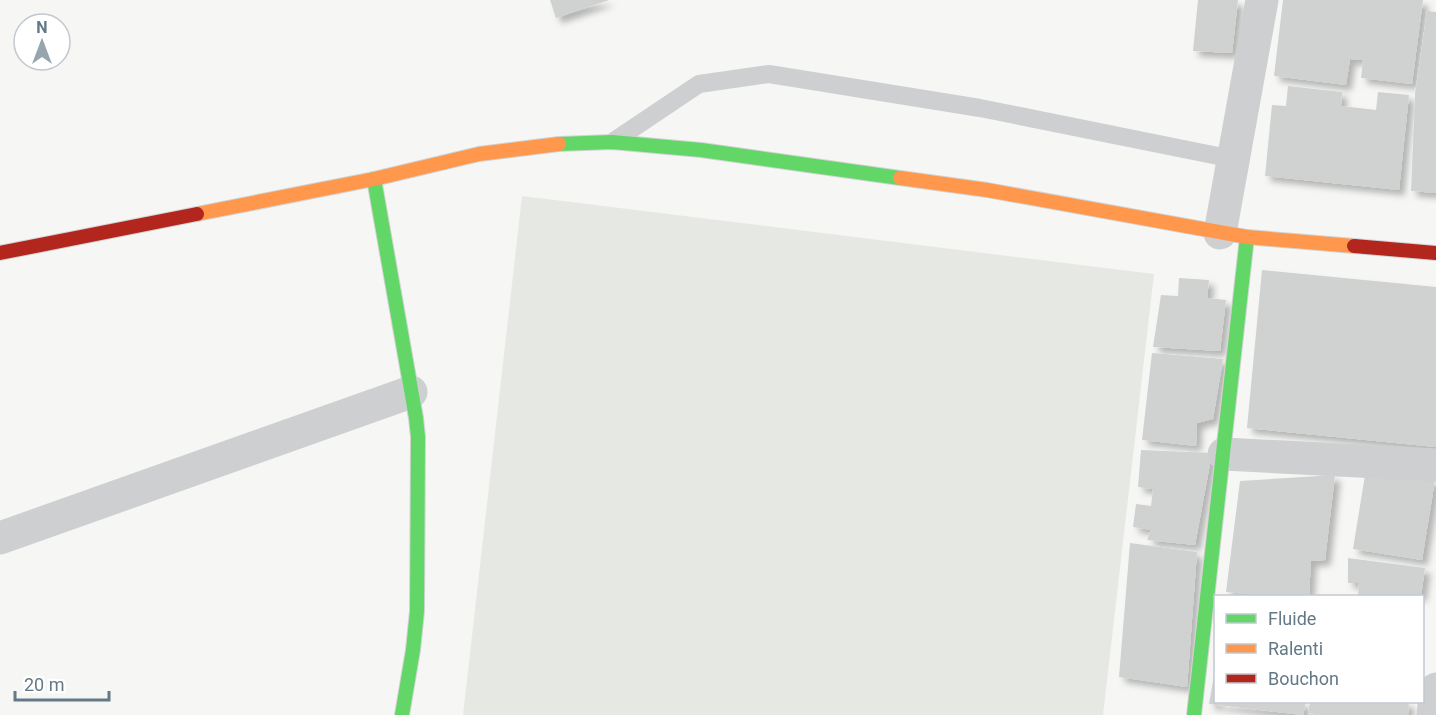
<svg xmlns="http://www.w3.org/2000/svg" width="1436" height="715" viewBox="0 0 1436 715" font-family="Roboto,sans-serif">
  <style>
    .green { fill: #e6e9e3 }
    .building { fill: #d0d1d1; filter: url(#shadow) }
    .lines { fill: none; stroke-linecap: round; stroke-linejoin: round }
    .fast-casing { stroke: #d2d4d4; stroke-width: 16 }
    .slow-casing { stroke: #d2d4d4; stroke-width: 16 }
    .jam-casing { stroke: #d2d4d4; stroke-width: 16 }
    .lane { stroke: #cecfd0; stroke-width: 18 }
    .street { stroke: #cecfd0; stroke-width: 33 }
    .fast { stroke: #63d668; stroke-width: 14 }
    .slow { stroke: #ff974d; stroke-width: 14 }
    .jam { stroke: #b3261e; stroke-width: 14 }
  </style>
  <defs>
    <filter id="shadow"><feDropShadow dx="5.5" dy="5.5" stdDeviation="3" flood-color="#0004"/></filter>
  </defs>
  <rect width="100%" height="100%" fill="#f6f6f5"/>
  <!-- green -->
  <path class="green" d="M 522,196 L 1154,274 L 1103,715 L 463,715 Z"/>
  <!-- building -->
  <path class="building" d="M 550,0 L 609,0 L 556,18 Z
    M 1198,0 L 1238,0 L 1232,53 L 1193,51 Z
    M 1283,0 L 1423,0 L 1412,84 L 1361,78 L 1363,60 L 1350,59 L 1346,85 L 1274,76 Z
    M 1427,11 L 1436,12 L 1436,193 L 1411,191 L 1415,94 Z
    M 1288,86 L 1342,92 L 1341,106 L 1376,110 L 1378,92 L 1409,95 L 1399,190 L 1265,176 L 1272,105 L 1286,106 Z
    M 1262,270 L 1436,287 L 1436,447 L 1247,428 Z
    M 1179,278 L 1209,280 L 1207,298 L 1226,300 L 1220,351 L 1153,347 L 1161,295 L 1178,296 Z
    M 1152,353 L 1223,359 L 1213,419 L 1197,423 L 1196,446 L 1142,440 Z
    M 1141,450 L 1212,453 L 1195,545 L 1147,540 L 1151,530 L 1133,527 L 1136,504 L 1151,506 L 1153,489 L 1138,487 Z
    M 1366,469 L 1435,480 L 1422,560 L 1353,549 Z
    M 1335,475 L 1325,560 L 1311,561 L 1309,596 L 1268,596 L 1226,592 L 1240,481 Z
    M 1130,543 L 1197,552 L 1187,687 L 1119,677 Z
    M 1348,558 L 1425,568 L 1421,596 L 1358,596 L 1359,583 L 1348,583 Z
    M 1216,664 L 1216,702 L 1306,702 L 1303,715 L 1209,704 Z
    M 1310,702 L 1409,702 L 1408,715 L 1324,715 L 1308,713 Z"/>
  <g class="lines">
    <!-- fast casing -->
    <g class="fast-casing">
      <path id="fast" d="M 559,144 L 612,142 L 701,150 L 900,178
        M 374,179 L 416,418 L 418,437 L 417,611 L 413,650 L 402,715
        M 1194,715 L 1247,237"/>
    </g>
    <!-- slow casing -->
    <g class="slow-casing">
      <path id="slow" d="M 900,178 L 987,190 L 1247,237 L 1354,246
        M 197,214 L 374,179 L 479,154 L 559,144"/>
    </g>
    <!-- jam casing -->
    <g class="jam-casing">
      <path id="jam" d="M 1354,246 L 1436,253
        M 0,253 L 197,214"/>
    </g>
    <!-- lane -->
    <path class="lane" d="M 614,141 L 699,84 L 769,74 L 980,108 L 1233,159"/>
    <!-- street -->
    <path class="street" d="M 1220,233 L 1262,0
      M 1224,454 L 1436,465
      M 0,538 L 411,392
      M 1433,715 L 1436,689"/>
    <!-- fast -->
    <use href="#fast" class="fast"/>
    <!-- slow -->
    <use href="#slow" class="slow"/>
    <!-- jam -->
    <use href="#jam" class="jam"/>
  </g>
  <!-- legend -->
  <rect x="1214" y="595" width="210" height="108" fill="#ffffff" stroke="#c1c9cf" stroke-width="1.5"/>
  <rect x="1226" y="614" width="30" height="9" fill="#63d668" stroke="#c1c9cf" stroke-width="1.5"/>
  <text x="1268" y="625" font-size="18" fill="#647987">Fluide</text>
  <rect x="1226" y="644" width="30" height="9" fill="#ff974d" stroke="#c1c9cf" stroke-width="1.5"/>
  <text x="1268" y="655" font-size="18" fill="#647987">Ralenti</text>
  <rect x="1226" y="674" width="30" height="9" fill="#b3261e" stroke="#c1c9cf" stroke-width="1.5"/>
  <text x="1268" y="685" font-size="18" fill="#647987">Bouchon</text>
  <!-- north arrow -->
  <g transform="translate(42 42)"><circle r="28" fill="#ffffff" stroke="#c1c9cf" stroke-width="1.5"/>
  <path d="M0-4.5L10 22L0 15L-10 22Z" fill="#97a5ae"/>
  <text y="-9" font-size="16" font-weight="bold" text-anchor="middle" fill="#647987">N</text>
  </g>
  <!-- scale -->
  <path d="M15 691v9h94v-9" fill="none" stroke="#647987" stroke-width="3"/>
  <text x="24" y="691" font-size="18" fill="#647987" stroke="#ffffff" stroke-width="4.5" paint-order="stroke">20 m</text>
</svg>
